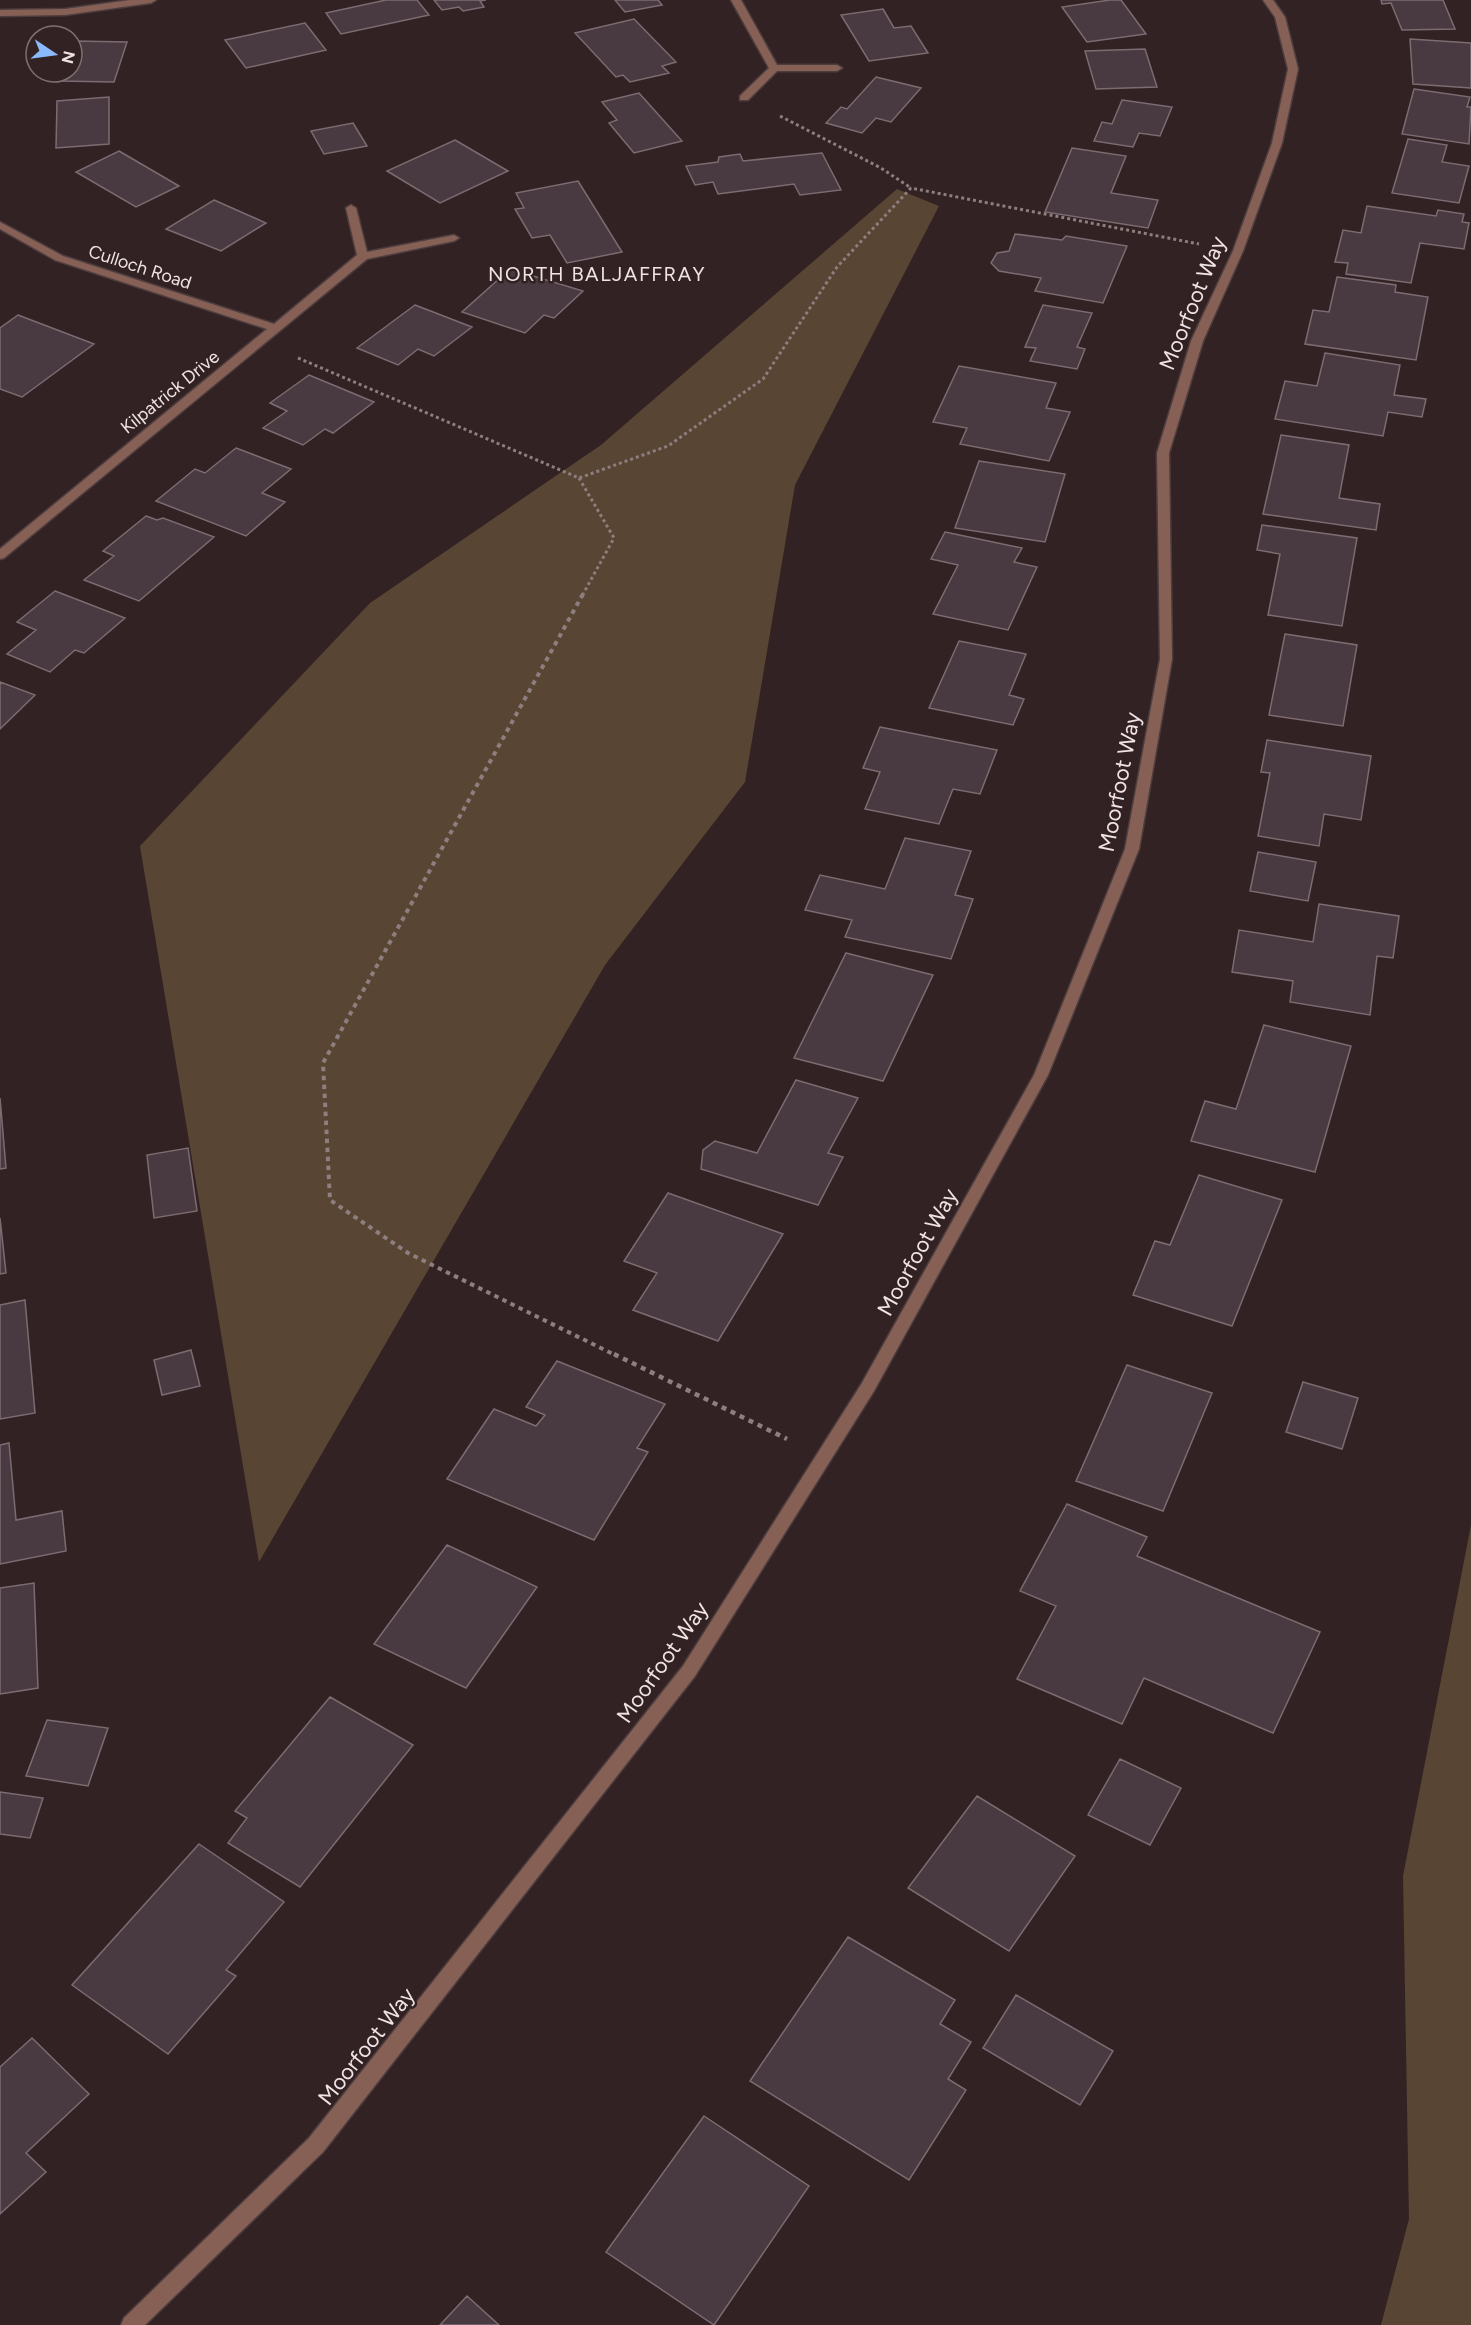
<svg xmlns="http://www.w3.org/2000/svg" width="1471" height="2325" viewBox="0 0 1471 2325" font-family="Figtree,sans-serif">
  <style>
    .green { fill: #594533 }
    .building { fill: #493940; stroke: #7d6b72; stroke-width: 1.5 }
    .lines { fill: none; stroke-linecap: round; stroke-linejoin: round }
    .minor-casing { stroke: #4d3d3e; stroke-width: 3 }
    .path-far2 { stroke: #8d7e7f; stroke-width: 3; stroke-dasharray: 3 3; stroke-linecap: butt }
    .path-far1 { stroke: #8d7e7f; stroke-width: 4; stroke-dasharray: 4.5 4.5; stroke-linecap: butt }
    .path { stroke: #8d7e7f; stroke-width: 4.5; stroke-dasharray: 5 5; stroke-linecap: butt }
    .minor { fill: #866055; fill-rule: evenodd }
    .labels { text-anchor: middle; stroke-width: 5; stroke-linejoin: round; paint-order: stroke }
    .far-street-label { font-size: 18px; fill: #efe3e4; stroke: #332223 }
    .far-neighbourhood-label { font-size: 20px; letter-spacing: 1.5px; fill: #efe3e4; stroke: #332223 }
    .street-label { font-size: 22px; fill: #efe3e4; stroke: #332223 }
  </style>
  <rect width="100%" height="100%" fill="#332223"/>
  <!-- green -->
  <path class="green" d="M 897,189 L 939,206 L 795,485 L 745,782 L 605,965 L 259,1562 L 140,846 L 370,603 L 601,445 Z
    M 1471,1525 L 1471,2325 L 1381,2325 L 1409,2219 L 1403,1876 Z"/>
  <!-- building -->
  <path class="building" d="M 386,0 L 417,0 L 429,15 L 341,34 L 326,13 Z
    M 434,0 L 486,0 L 480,1 L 484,7 L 463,11 L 459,7 L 442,10 Z
    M 615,0 L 658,0 L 662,5 L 625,12 Z
    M 1110,0 L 1121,0 L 1146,34 L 1087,42 L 1062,7 Z
    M 1381,0 L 1443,0 L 1455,29 L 1402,30 L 1391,3 L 1382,4 Z
    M 883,9 L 894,28 L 911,26 L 928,53 L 869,61 L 841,15 Z
    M 634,19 L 676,62 L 662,66 L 669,73 L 630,82 L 623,75 L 616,77 L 575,33 Z
    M 305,23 L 326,50 L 246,68 L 225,40 Z
    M 1410,39 L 1471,43 L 1471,88 L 1413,84 Z
    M 74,41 L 127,42 L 114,82 L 60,81 L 63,72 L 72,72 Z
    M 1145,49 L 1157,87 L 1096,89 L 1085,51 Z
    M 876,77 L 921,88 L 891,122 L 876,118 L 862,133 L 826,123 L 841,107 L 847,109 Z
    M 1414,89 L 1470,97 L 1467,107 L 1471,107 L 1469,144 L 1402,134 Z
    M 639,93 L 682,141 L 634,153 L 609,123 L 617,120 L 602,102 Z
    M 109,97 L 109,144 L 56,148 L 57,101 Z
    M 1122,100 L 1172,107 L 1160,136 L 1139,133 L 1133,147 L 1094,141 L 1102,122 L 1112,124 Z
    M 353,123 L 367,146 L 324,154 L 311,131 Z
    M 1408,139 L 1447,145 L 1442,162 L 1469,166 L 1459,203 L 1392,193 Z
    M 455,140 L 508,171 L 440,203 L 387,171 Z
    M 1072,148 L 1126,156 L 1111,193 L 1158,200 L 1148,228 L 1045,212 Z
    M 119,151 L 179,186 L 136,207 L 76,172 Z
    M 822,153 L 841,190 L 800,195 L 794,184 L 718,194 L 713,182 L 695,185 L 686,166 L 718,162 L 719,157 L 740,154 L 743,161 Z
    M 578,181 L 622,252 L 567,263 L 550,235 L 532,238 L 515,209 L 524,208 L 516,193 Z
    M 214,200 L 266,223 L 221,251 L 166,229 Z
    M 1367,206 L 1436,216 L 1438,210 L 1464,214 L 1462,222 L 1469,223 L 1464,249 L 1420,243 L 1411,283 L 1346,274 L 1348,263 L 1335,262 L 1343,230 L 1361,233 Z
    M 1015,234 L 1062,240 L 1066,236 L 1127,246 L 1103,303 L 1035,291 L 1041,278 L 999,271 L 991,263 L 997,253 L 1009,251 Z
    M 510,269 L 583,291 L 554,318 L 544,315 L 525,333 L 462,312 Z
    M 1337,277 L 1396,285 L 1395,292 L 1428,297 L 1416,360 L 1305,344 L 1313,310 L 1329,312 Z
    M 415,305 L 472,327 L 434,356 L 418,349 L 398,365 L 357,348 Z
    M 1043,305 L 1092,313 L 1077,347 L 1085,349 L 1077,369 L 1030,361 L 1036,348 L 1025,347 Z
    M 18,315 L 94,344 L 22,397 L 0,389 L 0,328 Z
    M 1325,353 L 1400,365 L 1394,395 L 1426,399 L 1422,417 L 1388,412 L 1383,436 L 1275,419 L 1285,381 L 1317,386 Z
    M 959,366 L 1056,383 L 1046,408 L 1070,412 L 1049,461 L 960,444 L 967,428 L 933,422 Z
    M 309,375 L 374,402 L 333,433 L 325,429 L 303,445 L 263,428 L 287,411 L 270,403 Z
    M 1281,435 L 1349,445 L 1339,498 L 1380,504 L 1376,530 L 1263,514 Z
    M 236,448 L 291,469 L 262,493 L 285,502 L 246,536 L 156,501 L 195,469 L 205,473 Z
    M 979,461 L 1065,474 L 1045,542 L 955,528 Z
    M 146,516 L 157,520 L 163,518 L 214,537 L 139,601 L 84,580 L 114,556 L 103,551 Z
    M 1262,525 L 1357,538 L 1342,626 L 1268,615 L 1280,554 L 1257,550 Z
    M 945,532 L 1022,548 L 1014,562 L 1037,567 L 1008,630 L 933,614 L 958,565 L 931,559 Z
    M 55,591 L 125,618 L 84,653 L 75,650 L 50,672 L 7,654 L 36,630 L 17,622 Z
    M 1285,634 L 1357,645 L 1343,726 L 1269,715 Z
    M 959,641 L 1026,654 L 1009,695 L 1024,699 L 1013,725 L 929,708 Z
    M 0,682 L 35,695 L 0,729 Z
    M 880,727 L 997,750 L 980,794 L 953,789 L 939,824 L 865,809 L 880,772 L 863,768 Z
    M 1267,740 L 1371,756 L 1361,820 L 1324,814 L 1319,846 L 1258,836 L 1270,773 L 1261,772 Z
    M 905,838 L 971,851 L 955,895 L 973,899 L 951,959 L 845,937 L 852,920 L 805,910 L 820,875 L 885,889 Z
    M 1258,852 L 1316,862 L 1308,901 L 1250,891 Z
    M 1319,904 L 1399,916 L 1393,958 L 1377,956 L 1370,1015 L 1290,1002 L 1293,981 L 1232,972 L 1239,930 L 1313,942 Z
    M 846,953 L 933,975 L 883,1081 L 794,1058 Z
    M 1264,1025 L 1351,1046 L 1315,1172 L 1191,1141 L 1205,1101 L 1236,1109 Z
    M 796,1080 L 858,1098 L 828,1153 L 843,1157 L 818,1205 L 701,1169 L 703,1150 L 715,1141 L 757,1153 Z
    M 0,1098 L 6,1168 L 0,1169 Z
    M 188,1148 L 197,1211 L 154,1218 L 147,1155 Z
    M 1199,1175 L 1282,1200 L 1232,1326 L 1133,1295 L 1155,1241 L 1170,1245 Z
    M 668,1193 L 783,1234 L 718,1341 L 633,1310 L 657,1273 L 624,1261 Z
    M 0,1218 L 6,1273 L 0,1274 Z
    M 25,1300 L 35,1413 L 0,1419 L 0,1305 Z
    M 191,1350 L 200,1386 L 162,1395 L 154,1360 Z
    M 557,1361 L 665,1404 L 637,1448 L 648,1452 L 594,1540 L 447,1479 L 494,1409 L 536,1426 L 545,1415 L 526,1407 Z
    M 1127,1365 L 1212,1393 L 1163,1511 L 1076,1481 Z
    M 1303,1382 L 1358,1398 L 1342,1449 L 1286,1432 Z
    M 9,1443 L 16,1520 L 62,1511 L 66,1551 L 0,1564 L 0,1445 Z
    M 1067,1504 L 1147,1537 L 1137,1556 L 1320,1632 L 1273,1733 L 1144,1678 L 1122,1724 L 1017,1679 L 1056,1606 L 1020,1591 Z
    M 447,1545 L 537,1587 L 466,1688 L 374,1644 Z
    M 34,1583 L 38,1688 L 0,1694 L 0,1588 Z
    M 330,1697 L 413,1745 L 300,1887 L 228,1843 L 247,1818 L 235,1811 Z
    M 47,1720 L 108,1728 L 88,1786 L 26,1776 Z
    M 1120,1759 L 1181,1788 L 1150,1845 L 1088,1815 Z
    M 0,1792 L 43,1798 L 30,1838 L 0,1834 Z
    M 977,1796 L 1075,1856 L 1009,1951 L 908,1888 Z
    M 199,1844 L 284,1902 L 226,1970 L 236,1976 L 168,2054 L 72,1985 Z
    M 848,1937 L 955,2000 L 940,2024 L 971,2042 L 948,2079 L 966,2090 L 909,2180 L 750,2081 Z
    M 1016,1995 L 1113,2051 L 1080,2105 L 983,2048 Z
    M 32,2038 L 89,2094 L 26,2153 L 46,2172 L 0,2214 L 0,2067 Z
    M 704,2116 L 809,2186 L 714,2325 L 606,2252 Z
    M 467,2296 L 499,2325 L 440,2325 Z"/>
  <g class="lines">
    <!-- minor casing -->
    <g class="minor-casing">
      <path id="minor" d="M 130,0 L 156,0 L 151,3 L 65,15 L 0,16 L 0,10 L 65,9 Z
        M 731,0 L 741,0 L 777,65 L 837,65 L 842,68 L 837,71 L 777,71 L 748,100 L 740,100 L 740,96 L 769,68 Z
        M 1263,0 L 1273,0 L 1285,17 L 1298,69 L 1282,143 L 1243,251 L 1203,341 L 1169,453 L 1172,659 L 1139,849 L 1048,1075 L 874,1391 L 695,1676 L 323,2152 L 145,2325 L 121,2325 L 124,2318 L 309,2138 L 683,1666 L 862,1383 L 1034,1075 L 1125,849 L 1160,659 L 1157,453 L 1191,341 L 1233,251 L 1272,143 L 1288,69 L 1275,17 Z
        M 351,205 L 356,208 L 367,252 L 454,235 L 459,238 L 454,241 L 367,259 L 4,558 L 0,559 L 0,549 L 267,329 L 55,260 L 0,229 L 0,222 L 63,256 L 274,324 L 357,255 L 346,208 Z"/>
    </g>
    <!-- path-far2 -->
    <path class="path-far2" d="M 780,116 L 881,168 L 911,188
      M 298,358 L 579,478 L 668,446 L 763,379 L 837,267 L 911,188 L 1199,244
      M 579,478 L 614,538 L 582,596"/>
    <!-- path-far1 -->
    <path class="path-far1" d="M 583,594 L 323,1063 L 330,1200 L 408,1253 L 617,1356"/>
    <!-- path -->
    <path class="path" d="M 614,1354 L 787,1439"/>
    <!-- minor -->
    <use href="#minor" class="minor"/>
  </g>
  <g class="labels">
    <!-- far-street labels -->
    <g class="far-street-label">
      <text transform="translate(140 267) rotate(18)" y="6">Culloch Road</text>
      <text transform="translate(170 392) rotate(-39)" y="6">Kilpatrick Drive</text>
    </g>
    <!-- far-neighbourhood labels -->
    <g class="far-neighbourhood-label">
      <text x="597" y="281">NORTH BALJAFFRAY</text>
    </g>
    <!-- street labels -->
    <g class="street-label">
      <text transform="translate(1192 303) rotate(-68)" y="8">Moorfoot Way</text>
      <text transform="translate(1119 782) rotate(-79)" y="8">Moorfoot Way</text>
      <text transform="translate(917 1252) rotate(-61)" y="8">Moorfoot Way</text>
      <text transform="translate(662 1662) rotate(-55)" y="8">Moorfoot Way</text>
      <text transform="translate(366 2046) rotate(-52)" y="8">Moorfoot Way</text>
    </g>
  </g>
  <!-- north arrow -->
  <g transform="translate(54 54) rotate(103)"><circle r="28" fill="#332223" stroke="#7e6f70" stroke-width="1.5"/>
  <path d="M0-4.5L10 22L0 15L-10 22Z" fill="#8abafc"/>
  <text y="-9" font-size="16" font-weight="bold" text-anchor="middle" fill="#efe3e4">N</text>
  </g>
</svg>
